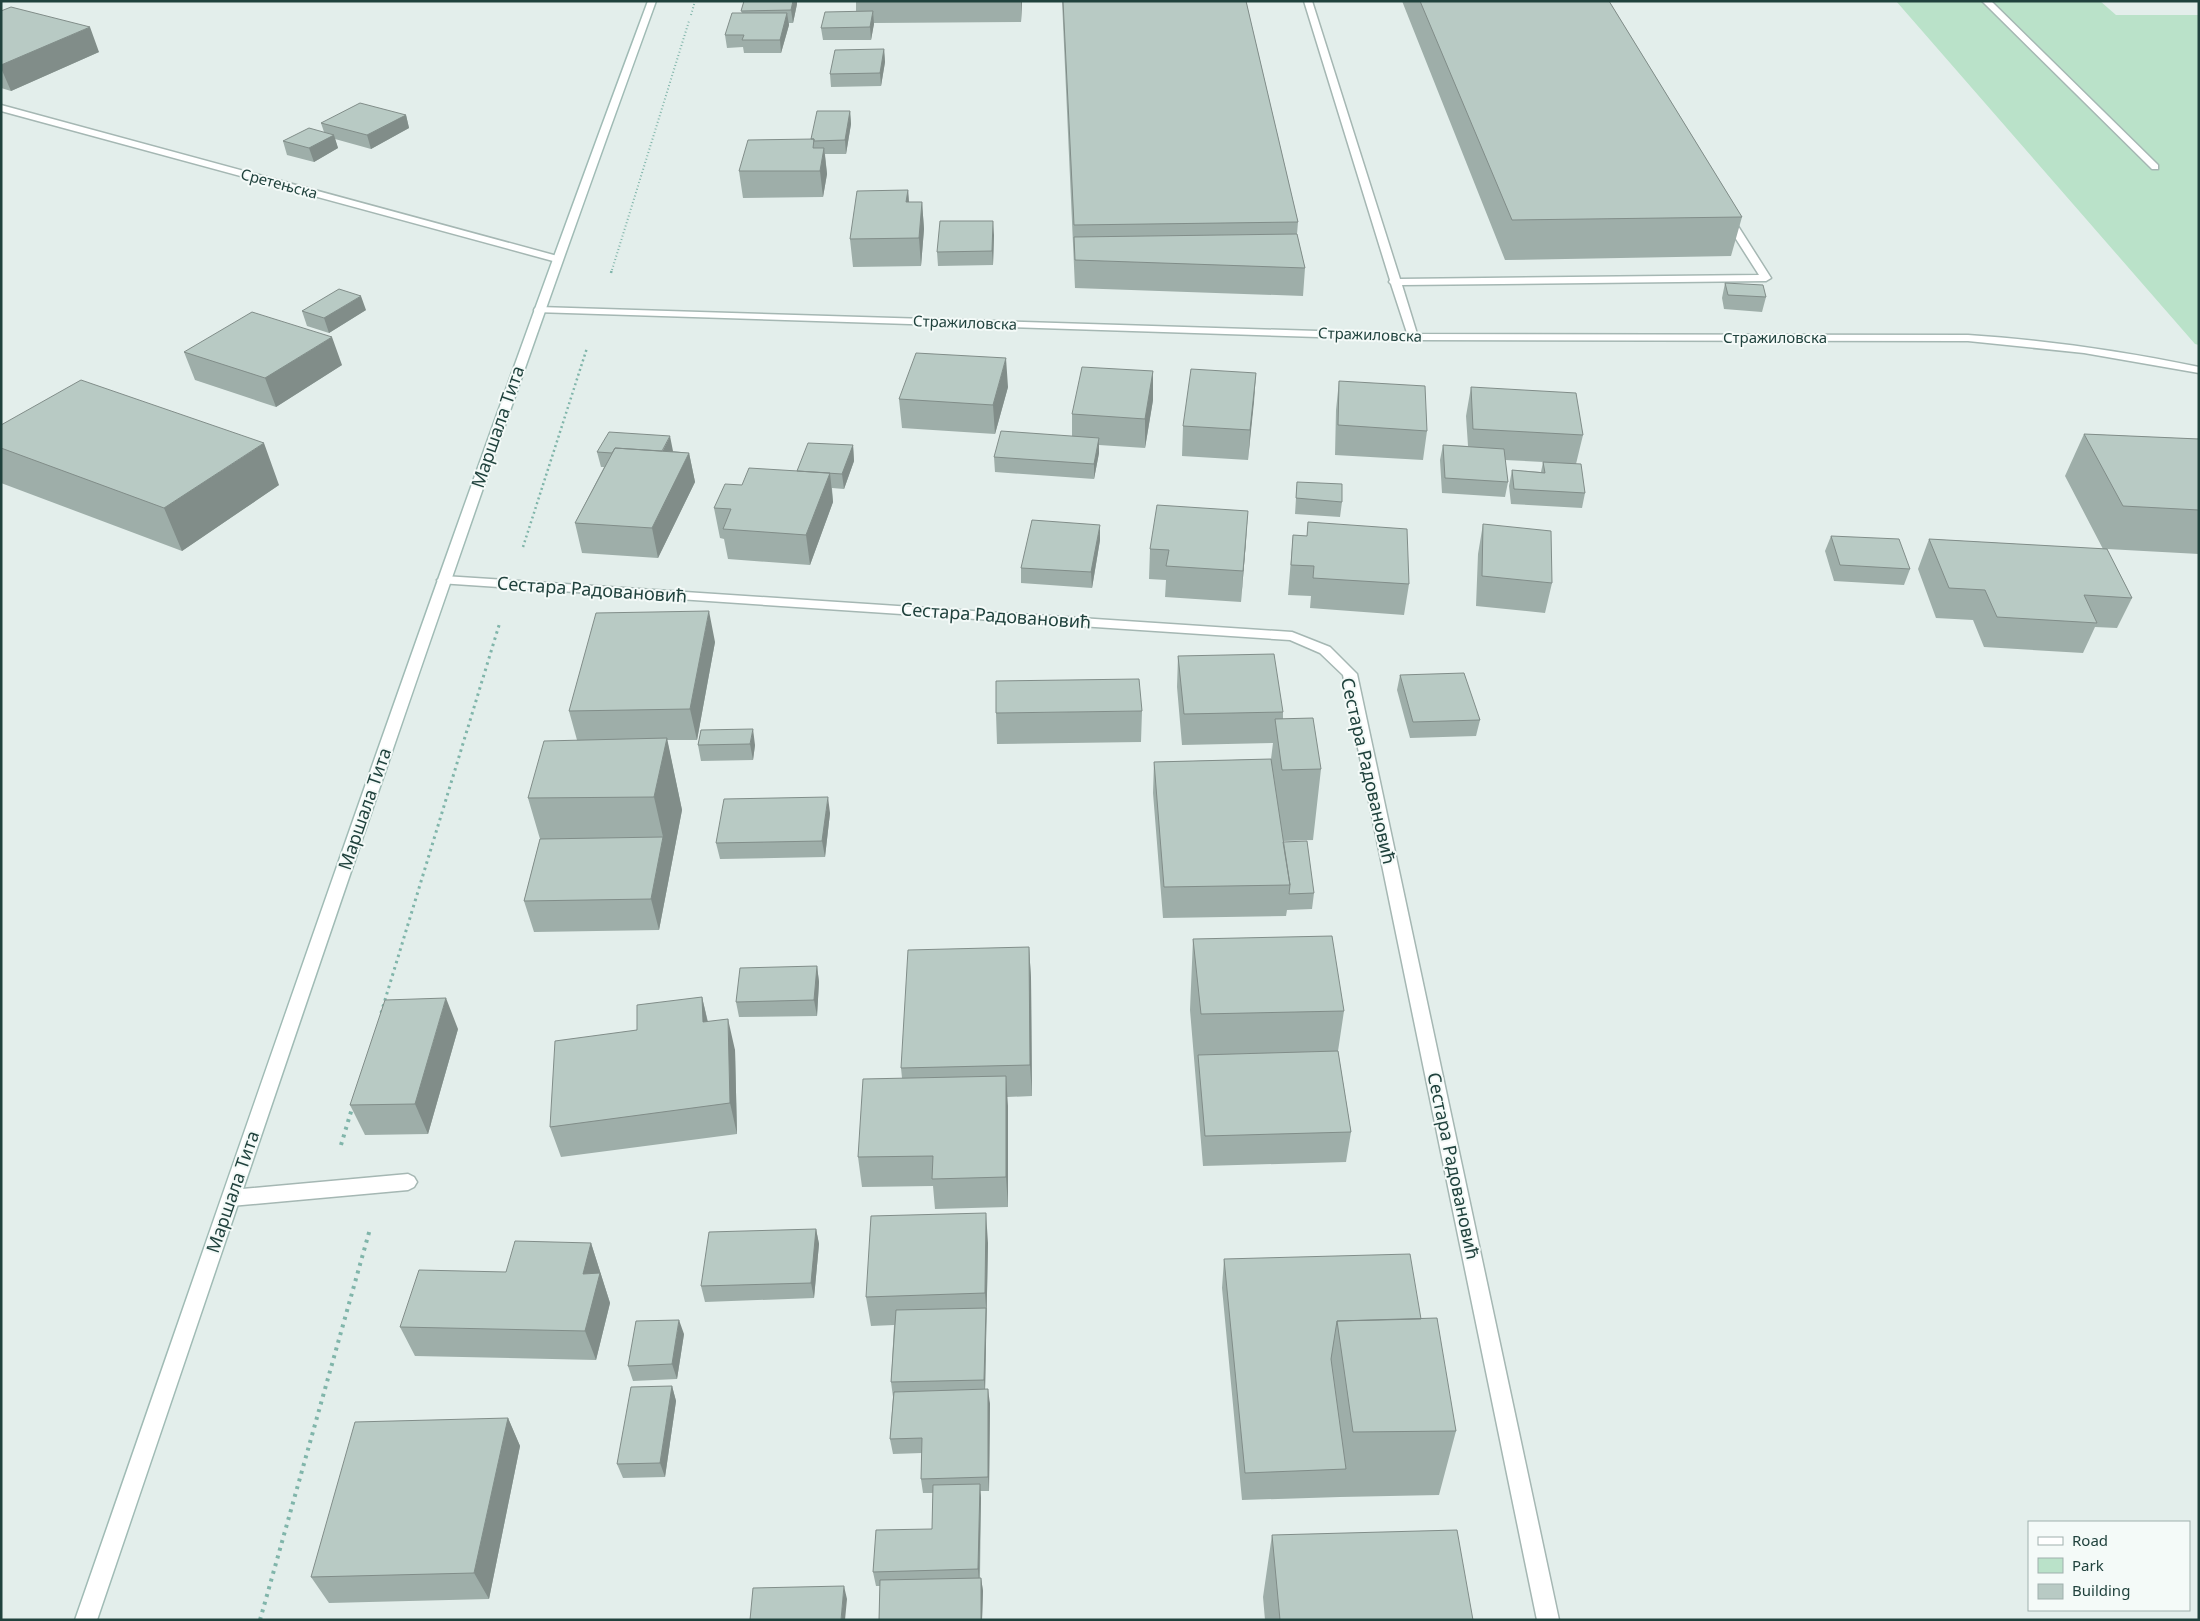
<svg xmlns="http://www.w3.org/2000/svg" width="2200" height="1621" viewBox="0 0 2200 1621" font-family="'Noto Sans',sans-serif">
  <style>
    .green { fill: #bae2c9 }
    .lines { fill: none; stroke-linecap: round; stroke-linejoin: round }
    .service-casing { stroke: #a5b7b3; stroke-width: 3 }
    .minor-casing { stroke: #a5b7b3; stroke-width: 3 }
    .secondary-casing { stroke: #a0bbb5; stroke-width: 3 }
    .path-far3 { stroke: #80b5aa; stroke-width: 2; stroke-dasharray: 1 2.5; stroke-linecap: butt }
    .path-far2 { stroke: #80b5aa; stroke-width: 2.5; stroke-dasharray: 2 3; stroke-linecap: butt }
    .path-far1 { stroke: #80b5aa; stroke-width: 3; stroke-dasharray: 2.5 4; stroke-linecap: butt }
    .path { stroke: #80b5aa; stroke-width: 4; stroke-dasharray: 3 5; stroke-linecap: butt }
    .service { fill: #fff; fill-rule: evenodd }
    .minor { fill: #fff; fill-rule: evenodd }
    .secondary { fill: #fff; fill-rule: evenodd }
    .wall { fill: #9eaea9 }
    .shaded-wall { fill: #818d89 }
    .building { fill: #b8cac4; stroke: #818d89 }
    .labels { text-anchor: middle; stroke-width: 4; stroke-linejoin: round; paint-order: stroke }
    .far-street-label { font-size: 15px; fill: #20423d; stroke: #f4faf8 }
    .street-label { font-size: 18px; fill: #20423d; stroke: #f4faf8 }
  </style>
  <rect width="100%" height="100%" fill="#e3eeeb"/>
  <!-- green -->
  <path class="green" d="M 1896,1 L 2100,1 L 2116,15 L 2199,15 L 2199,345 L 2195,344 Z"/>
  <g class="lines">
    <!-- service casing -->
    <g class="service-casing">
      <path id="service" d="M 1304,1 L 1312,1 L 1400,279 L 1759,275 L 1722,217 L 1727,214 L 1731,215 L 1771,278 L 1766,281 L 1402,285 L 1418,337 L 1417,339 L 1409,339 L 1391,284 L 1389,282 L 1390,280 Z
        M 1982,1 L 1991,1 L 2158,165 L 2158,169 L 2152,169 Z
        M 1,105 L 561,257 L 562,259 L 557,262 L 553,261 L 1,111 Z
        M 408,1174 L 414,1177 L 417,1182 L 414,1187 L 408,1190 L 231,1206 L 225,1203 L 222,1198 L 225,1193 L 231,1190 Z"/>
    </g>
    <!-- minor casing -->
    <g class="minor-casing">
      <path id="minor" d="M 539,307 L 1413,334 L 1968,335 C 2046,340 2122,351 2199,367 L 2199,373 L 2084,353 L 1968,341 L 1413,340 L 535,312 L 534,310 L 535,308 Z
        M 444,576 L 1292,632 L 1330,647 L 1357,674 L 1559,1620 L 1537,1620 L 1343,675 L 1320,653 L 1290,640 L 439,583 L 437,580 Z"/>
    </g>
    <!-- secondary casing -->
    <g class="secondary-casing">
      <path id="secondary" d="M 648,1 L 656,1 C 461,538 281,1079 97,1620 L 75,1620 C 263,1079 448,538 648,1 Z"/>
    </g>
    <!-- path-far3 -->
    <path class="path-far3" d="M 691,15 L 695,1
      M 612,270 L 689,21"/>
    <!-- path-far2 -->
    <path class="path-far2" d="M 611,273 L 612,269
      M 523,547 L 587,348"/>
    <!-- path-far1 -->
    <path class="path-far1" d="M 381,1013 L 500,622"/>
    <!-- path -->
    <path class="path" d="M 341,1145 L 353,1105
      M 260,1620 L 370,1229"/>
    <!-- service -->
    <use href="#service" class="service"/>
    <!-- minor -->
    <use href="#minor" class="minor"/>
    <!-- secondary -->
    <use href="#secondary" class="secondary"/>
  </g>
  <!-- wall -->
  <path class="wall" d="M 744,1 L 797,1 L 797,4 L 793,23 L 789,23 L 789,25 L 781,53 L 744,53 L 743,47 L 727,48 L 725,35 L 742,13 L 741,11 Z
    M 856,1 L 1022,1 L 1021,22 L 874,23 L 871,40 L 823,40 L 821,28 L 856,11 Z
    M 1062,1 L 1246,1 L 1298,222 L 1297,234 L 1305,268 L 1303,296 L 1075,288 Z
    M 1402,1 L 1609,1 L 1742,217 L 1731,256 L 1505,260 Z
    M 1,11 L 99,52 L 11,91 L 1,88 Z
    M 884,49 L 885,62 L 881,86 L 831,87 L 830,74 Z
    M 850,111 L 851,124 L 846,154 L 825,154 L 827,174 L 823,197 L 743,198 L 739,171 L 811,139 Z
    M 406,115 L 409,128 L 371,149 L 335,139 L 338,148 L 314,162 L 287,155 L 283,141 L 324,132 L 321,123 Z
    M 908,190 L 909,202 L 922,202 L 924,229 L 921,266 L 853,267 L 850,239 Z
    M 994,235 L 993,265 L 938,266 L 937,252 Z
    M 1725,283 L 1766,297 L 1762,312 L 1724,309 L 1722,298 Z
    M 366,310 L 329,333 L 307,326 L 302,311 Z
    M 184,352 L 342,365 L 276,407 L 195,380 Z
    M 1153,371 L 1153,400 L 1145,448 L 1099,445 L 1099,453 L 1094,479 L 995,472 L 994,457 L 1072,436 L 1072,414 Z
    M 1256,373 L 1248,460 L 1182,456 L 1183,426 Z
    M 1339,381 L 1427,431 L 1423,460 L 1335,455 L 1336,410 Z
    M 1008,387 L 995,434 L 902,428 L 899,399 Z
    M 1471,387 L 1583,435 L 1576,464 L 1585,493 L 1582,508 L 1511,504 L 1509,486 L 1512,470 L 1541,472 L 1543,462 L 1505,460 L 1508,482 L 1505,497 L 1442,493 L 1440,460 L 1443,445 L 1468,446 L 1466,416 Z
    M 1,425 L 279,485 L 182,551 L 1,483 Z
    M 2084,434 L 2197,439 L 2199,437 L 2199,554 L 2107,549 L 2132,598 L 2117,628 L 2095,627 L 2083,653 L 1984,647 L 1973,620 L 1936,618 L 1918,569 L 1929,539 L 2103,549 L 2065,476 Z
    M 853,445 L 854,461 L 844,489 L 832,488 L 833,502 L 810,565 L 728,559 L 724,539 L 720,538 L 714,508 L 742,485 L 797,471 Z
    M 673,451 L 689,453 L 695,482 L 658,558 L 582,553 L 575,523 L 604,467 L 601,467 L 597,452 Z
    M 1297,482 L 1342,502 L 1340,517 L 1295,514 Z
    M 1308,522 L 1409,584 L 1404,615 L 1310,608 L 1311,596 L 1288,595 L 1293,535 L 1307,536 Z
    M 1483,524 L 1552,583 L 1545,613 L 1476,606 L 1478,554 Z
    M 1831,536 L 1910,569 L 1904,585 L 1834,581 L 1825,551 Z
    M 1100,540 L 1092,588 L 1021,583 L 1021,568 Z
    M 1246,541 L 1241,602 L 1165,597 L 1166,580 L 1149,579 L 1150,549 Z
    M 715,642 L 697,740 L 667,740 L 682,810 L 659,930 L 534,932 L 524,901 L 540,839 L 528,798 L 577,740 L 569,711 Z
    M 1178,656 L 1283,712 L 1283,719 L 1321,769 L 1313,840 L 1283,841 L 1314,893 L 1312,909 L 1287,910 L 1286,916 L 1163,918 L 1153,793 L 1154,762 L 1271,759 L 1273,743 L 1182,745 L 1177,687 Z
    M 1400,675 L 1480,720 L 1476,736 L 1410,738 L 1397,690 Z
    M 1142,711 L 1141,742 L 997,744 L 996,713 Z
    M 701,730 L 755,745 L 753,760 L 701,761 L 698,745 Z
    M 830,813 L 825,857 L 720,859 L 716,843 Z
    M 1193,939 L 1344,1011 L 1338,1051 L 1351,1132 L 1346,1162 L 1203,1166 L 1190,1010 Z
    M 1029,947 L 1031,978 L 1032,1096 L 1007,1097 L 1008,1207 L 935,1209 L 933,1186 L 862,1187 L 858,1157 L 902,1078 L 901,1068 Z
    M 817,966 L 819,982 L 817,1016 L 739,1017 L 736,1002 Z
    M 702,997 L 708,1022 L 735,1050 L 737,1134 L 561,1157 L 550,1127 L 637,1030 Z
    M 458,1029 L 428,1134 L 365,1135 L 350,1105 Z
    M 816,1229 L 819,1244 L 814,1298 L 705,1302 L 701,1286 Z
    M 591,1243 L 610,1303 L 596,1360 L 415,1356 L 400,1327 L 506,1272 Z
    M 988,1243 L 985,1389 L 990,1404 L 989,1491 L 980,1491 L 981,1498 L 980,1578 L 981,1578 L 983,1591 L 982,1620 L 879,1620 L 880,1586 L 876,1586 L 873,1572 L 932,1529 L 933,1493 L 923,1493 L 921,1479 L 922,1453 L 893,1454 L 890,1439 L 893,1397 L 891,1382 L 894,1325 L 871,1326 L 866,1297 Z
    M 1224,1259 L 1421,1319 L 1456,1431 L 1439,1495 L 1340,1497 L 1242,1500 L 1222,1288 Z
    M 684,1334 L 677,1379 L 633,1381 L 628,1366 Z
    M 672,1386 L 676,1401 L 665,1477 L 623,1478 L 617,1464 Z
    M 508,1418 L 520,1446 L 489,1599 L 329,1603 L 311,1577 Z
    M 1272,1535 L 1473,1620 L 1265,1620 L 1263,1597 Z"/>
  <!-- shaded-wall -->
  <path class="shaded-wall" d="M 793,1 L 797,1 L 797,4 L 793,23 L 791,10 Z
    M 1021,1 L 1022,1 L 1021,22 Z
    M 873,11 L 874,24 L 871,40 L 870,27 Z
    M 787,13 L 789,25 L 781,53 L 780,40 Z
    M 90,27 L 99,52 L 11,91 L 1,68 L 1,65 Z
    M 884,49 L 885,62 L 881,86 L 880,73 Z
    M 850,111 L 851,124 L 846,154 L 845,140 Z
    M 406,115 L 409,128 L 371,149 L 367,135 Z
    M 334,135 L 338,148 L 314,162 L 309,148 Z
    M 824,148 L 827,174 L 823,197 L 820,171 Z
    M 908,190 L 910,217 L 906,202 Z
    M 922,202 L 924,229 L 921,266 L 919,238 Z
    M 993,221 L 994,235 L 993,265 L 992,251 Z
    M 361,296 L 366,310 L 329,333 L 324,318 Z
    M 332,337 L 342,365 L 276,407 L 265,378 Z
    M 1006,358 L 1008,387 L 995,434 L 993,405 Z
    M 1153,371 L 1153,400 L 1145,448 L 1145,419 Z
    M 1256,373 L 1254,402 L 1248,460 L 1250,430 Z
    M 670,436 L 673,451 L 663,471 L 660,456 Z
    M 1099,438 L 1099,453 L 1094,479 L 1094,464 Z
    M 264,443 L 279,485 L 182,551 L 164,508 Z
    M 853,445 L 854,461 L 844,489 L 842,474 Z
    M 689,453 L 695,482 L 658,558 L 652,528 Z
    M 830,473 L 833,502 L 810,565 L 806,535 Z
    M 1248,511 L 1246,541 L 1241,602 L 1243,571 Z
    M 1100,525 L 1100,540 L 1092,588 L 1091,572 Z
    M 709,611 L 715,642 L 697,740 L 690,709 Z
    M 753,729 L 755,745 L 753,760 L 750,744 Z
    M 667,738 L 682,810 L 659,930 L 651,899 L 663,837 L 654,797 Z
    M 828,797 L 830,813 L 825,857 L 822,841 Z
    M 1029,947 L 1031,978 L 1032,1096 L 1030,1065 Z
    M 817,966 L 819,982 L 817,1016 L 814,1000 Z
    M 702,997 L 709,1028 L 703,1022 Z
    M 446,998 L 458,1029 L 428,1134 L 415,1104 Z
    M 728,1019 L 735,1050 L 737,1134 L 730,1103 Z
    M 1006,1076 L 1008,1106 L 1008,1207 L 1006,1177 Z
    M 986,1213 L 988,1243 L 985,1395 L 984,1380 L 986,1308 L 985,1293 Z
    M 816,1229 L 819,1244 L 814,1298 L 811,1283 Z
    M 591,1243 L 610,1303 L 596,1360 L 585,1331 L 583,1274 Z
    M 679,1320 L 684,1334 L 677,1379 L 672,1364 Z
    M 672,1386 L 676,1401 L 665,1477 L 660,1463 Z
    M 988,1389 L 990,1404 L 989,1491 L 988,1477 Z
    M 508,1418 L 520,1446 L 489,1599 L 474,1573 Z
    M 980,1484 L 981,1498 L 979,1583 L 978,1569 Z
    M 981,1578 L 983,1591 L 982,1620 L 981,1620 Z
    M 844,1586 L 847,1599 L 845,1620 L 841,1620 Z"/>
  <!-- building -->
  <path class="building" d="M 744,1 L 793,1 L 791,10 L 741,11 Z
    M 1063,1 L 1246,1 L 1298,222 L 1074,225 Z
    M 1420,1 L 1609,1 L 1742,217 L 1512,220 Z
    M 11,7 L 90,27 L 1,65 L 1,11 Z
    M 873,11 L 870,27 L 821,28 L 825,12 Z
    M 732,13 L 787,13 L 780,40 L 742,40 L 744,35 L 725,35 Z
    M 884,49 L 880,73 L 830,74 L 835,50 Z
    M 360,103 L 406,115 L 367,135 L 321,123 Z
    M 817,111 L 850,111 L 845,140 L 814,141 L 814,139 L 811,139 Z
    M 309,128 L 334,135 L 309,148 L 283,141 Z
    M 814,139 L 813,148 L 824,148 L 820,171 L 739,171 L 748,140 Z
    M 908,190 L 906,202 L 922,202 L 919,238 L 850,239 L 857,191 Z
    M 940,221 L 993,221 L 992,251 L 937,252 Z
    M 1297,234 L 1305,268 L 1075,260 L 1074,237 Z
    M 1725,283 L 1763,285 L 1766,297 L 1728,295 Z
    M 339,289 L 361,296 L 324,318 L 302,311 Z
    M 252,312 L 332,337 L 265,378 L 184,352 Z
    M 916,353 L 1006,358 L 993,405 L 899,399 Z
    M 1082,367 L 1153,371 L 1145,419 L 1072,414 Z
    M 1191,369 L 1256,373 L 1250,430 L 1183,426 Z
    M 81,380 L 264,443 L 164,508 L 1,448 L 1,425 Z
    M 1339,381 L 1425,386 L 1427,431 L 1338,425 Z
    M 1471,387 L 1576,393 L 1583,435 L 1473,429 Z
    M 1001,431 L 1099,438 L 1094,464 L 994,457 Z
    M 609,432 L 670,436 L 662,451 L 615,448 L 612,453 L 597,452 Z
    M 2084,434 L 2199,439 L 2199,510 L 2123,506 Z
    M 808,443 L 853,445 L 842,474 L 797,471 Z
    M 1443,445 L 1504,449 L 1508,482 L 1445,478 Z
    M 615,448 L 689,453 L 652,528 L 575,523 Z
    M 1543,462 L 1581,464 L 1585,493 L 1514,489 L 1512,470 L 1545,473 Z
    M 749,468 L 830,473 L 806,535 L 723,529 L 731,509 L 714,508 L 725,484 L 742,485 Z
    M 1297,482 L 1342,484 L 1342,502 L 1296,498 Z
    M 1157,505 L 1248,511 L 1243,571 L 1166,566 L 1169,550 L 1150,549 Z
    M 1032,520 L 1100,525 L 1091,572 L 1021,568 Z
    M 1308,522 L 1407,529 L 1409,584 L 1313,578 L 1314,566 L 1291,565 L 1293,535 L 1307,536 Z
    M 1483,524 L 1551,531 L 1552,583 L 1482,576 Z
    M 1831,536 L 1899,539 L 1910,569 L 1840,565 Z
    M 1929,539 L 2107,549 L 2132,598 L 2084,595 L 2097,623 L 1997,617 L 1985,590 L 1949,588 Z
    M 709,611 L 690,709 L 569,711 L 596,613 Z
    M 1274,654 L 1283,712 L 1184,714 L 1178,656 Z
    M 1464,673 L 1480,720 L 1413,722 L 1400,675 Z
    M 1139,679 L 1142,711 L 996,713 L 996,681 Z
    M 1313,718 L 1321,769 L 1282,770 L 1275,719 Z
    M 753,729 L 750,744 L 698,745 L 701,730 Z
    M 667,738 L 654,797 L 528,798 L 544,741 Z
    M 1271,759 L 1290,885 L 1164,887 L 1154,762 Z
    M 828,797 L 822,841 L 716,843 L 724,799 Z
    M 663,837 L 651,899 L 524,901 L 540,839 Z
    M 1307,841 L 1314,893 L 1289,894 L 1290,885 L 1283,842 Z
    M 1332,936 L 1344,1011 L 1201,1014 L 1193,939 Z
    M 1029,947 L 1030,1065 L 901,1068 L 908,950 Z
    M 817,966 L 814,1000 L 736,1002 L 740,968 Z
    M 702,997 L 703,1022 L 728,1019 L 730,1103 L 550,1127 L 555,1041 L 637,1030 L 637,1005 Z
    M 446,998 L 415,1104 L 350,1105 L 385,1000 Z
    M 1338,1051 L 1351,1132 L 1205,1136 L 1198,1055 Z
    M 1006,1076 L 1006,1177 L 932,1179 L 933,1156 L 858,1157 L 863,1079 Z
    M 986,1213 L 985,1293 L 866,1297 L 871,1216 Z
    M 816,1229 L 811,1283 L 701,1286 L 709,1232 Z
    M 515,1241 L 591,1243 L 583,1274 L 600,1273 L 585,1331 L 400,1327 L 419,1270 L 506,1272 Z
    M 1410,1254 L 1421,1319 L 1337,1321 L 1331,1359 L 1346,1469 L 1245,1473 L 1224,1259 Z
    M 986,1308 L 984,1380 L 891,1382 L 896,1310 Z
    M 1437,1318 L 1456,1431 L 1353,1432 L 1337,1321 Z
    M 679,1320 L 672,1364 L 628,1366 L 636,1321 Z
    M 672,1386 L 660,1463 L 617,1464 L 631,1387 Z
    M 988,1389 L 988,1477 L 921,1479 L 922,1438 L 890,1439 L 894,1392 Z
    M 508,1418 L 474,1573 L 311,1577 L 355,1422 Z
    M 980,1484 L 978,1569 L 873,1572 L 876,1530 L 932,1529 L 933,1485 Z
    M 1457,1530 L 1473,1620 L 1280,1620 L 1272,1535 Z
    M 981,1578 L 981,1620 L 879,1620 L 880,1580 Z
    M 844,1586 L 841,1620 L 750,1620 L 753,1588 Z"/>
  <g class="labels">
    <!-- far-street labels -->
    <g class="far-street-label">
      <text transform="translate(279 184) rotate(15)" y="5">Сретењска</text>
      <text transform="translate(965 323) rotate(2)" y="5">Стражиловска</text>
      <text transform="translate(1370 335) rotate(2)" y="5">Стражиловска</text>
      <text x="1775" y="343">Стражиловска</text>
    </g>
    <!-- street labels -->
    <g class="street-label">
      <text transform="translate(498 427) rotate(-71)" y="6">Маршала Тита</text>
      <text transform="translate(592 590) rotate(4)" y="6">Сестара Радовановић</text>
      <text transform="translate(996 616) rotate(4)" y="6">Сестара Радовановић</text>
      <text transform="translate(1368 771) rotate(77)" y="6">Сестара Радовановић</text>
      <text transform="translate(365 809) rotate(-71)" y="6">Маршала Тита</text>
      <text transform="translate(1453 1166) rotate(78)" y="6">Сестара Радовановић</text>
      <text transform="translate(233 1192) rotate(-71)" y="6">Маршала Тита</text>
    </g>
  </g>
  <!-- border -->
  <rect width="2200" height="1621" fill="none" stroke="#20423d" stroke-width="5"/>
  <!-- legend -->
  <rect x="2028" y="1521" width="162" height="90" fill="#f4faf8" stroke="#9fb0ad"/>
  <rect x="2038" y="1537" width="25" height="8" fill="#ffffff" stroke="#9fb0ad"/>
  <text x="2072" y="1546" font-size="15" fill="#20423d">Road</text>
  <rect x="2038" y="1558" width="25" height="15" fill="#bae2c9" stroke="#9fb0ad"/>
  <text x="2072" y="1571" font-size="15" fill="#20423d">Park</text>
  <rect x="2038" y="1584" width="25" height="15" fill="#b8cac4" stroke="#9fb0ad"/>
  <text x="2072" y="1596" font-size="15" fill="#20423d">Building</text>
</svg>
